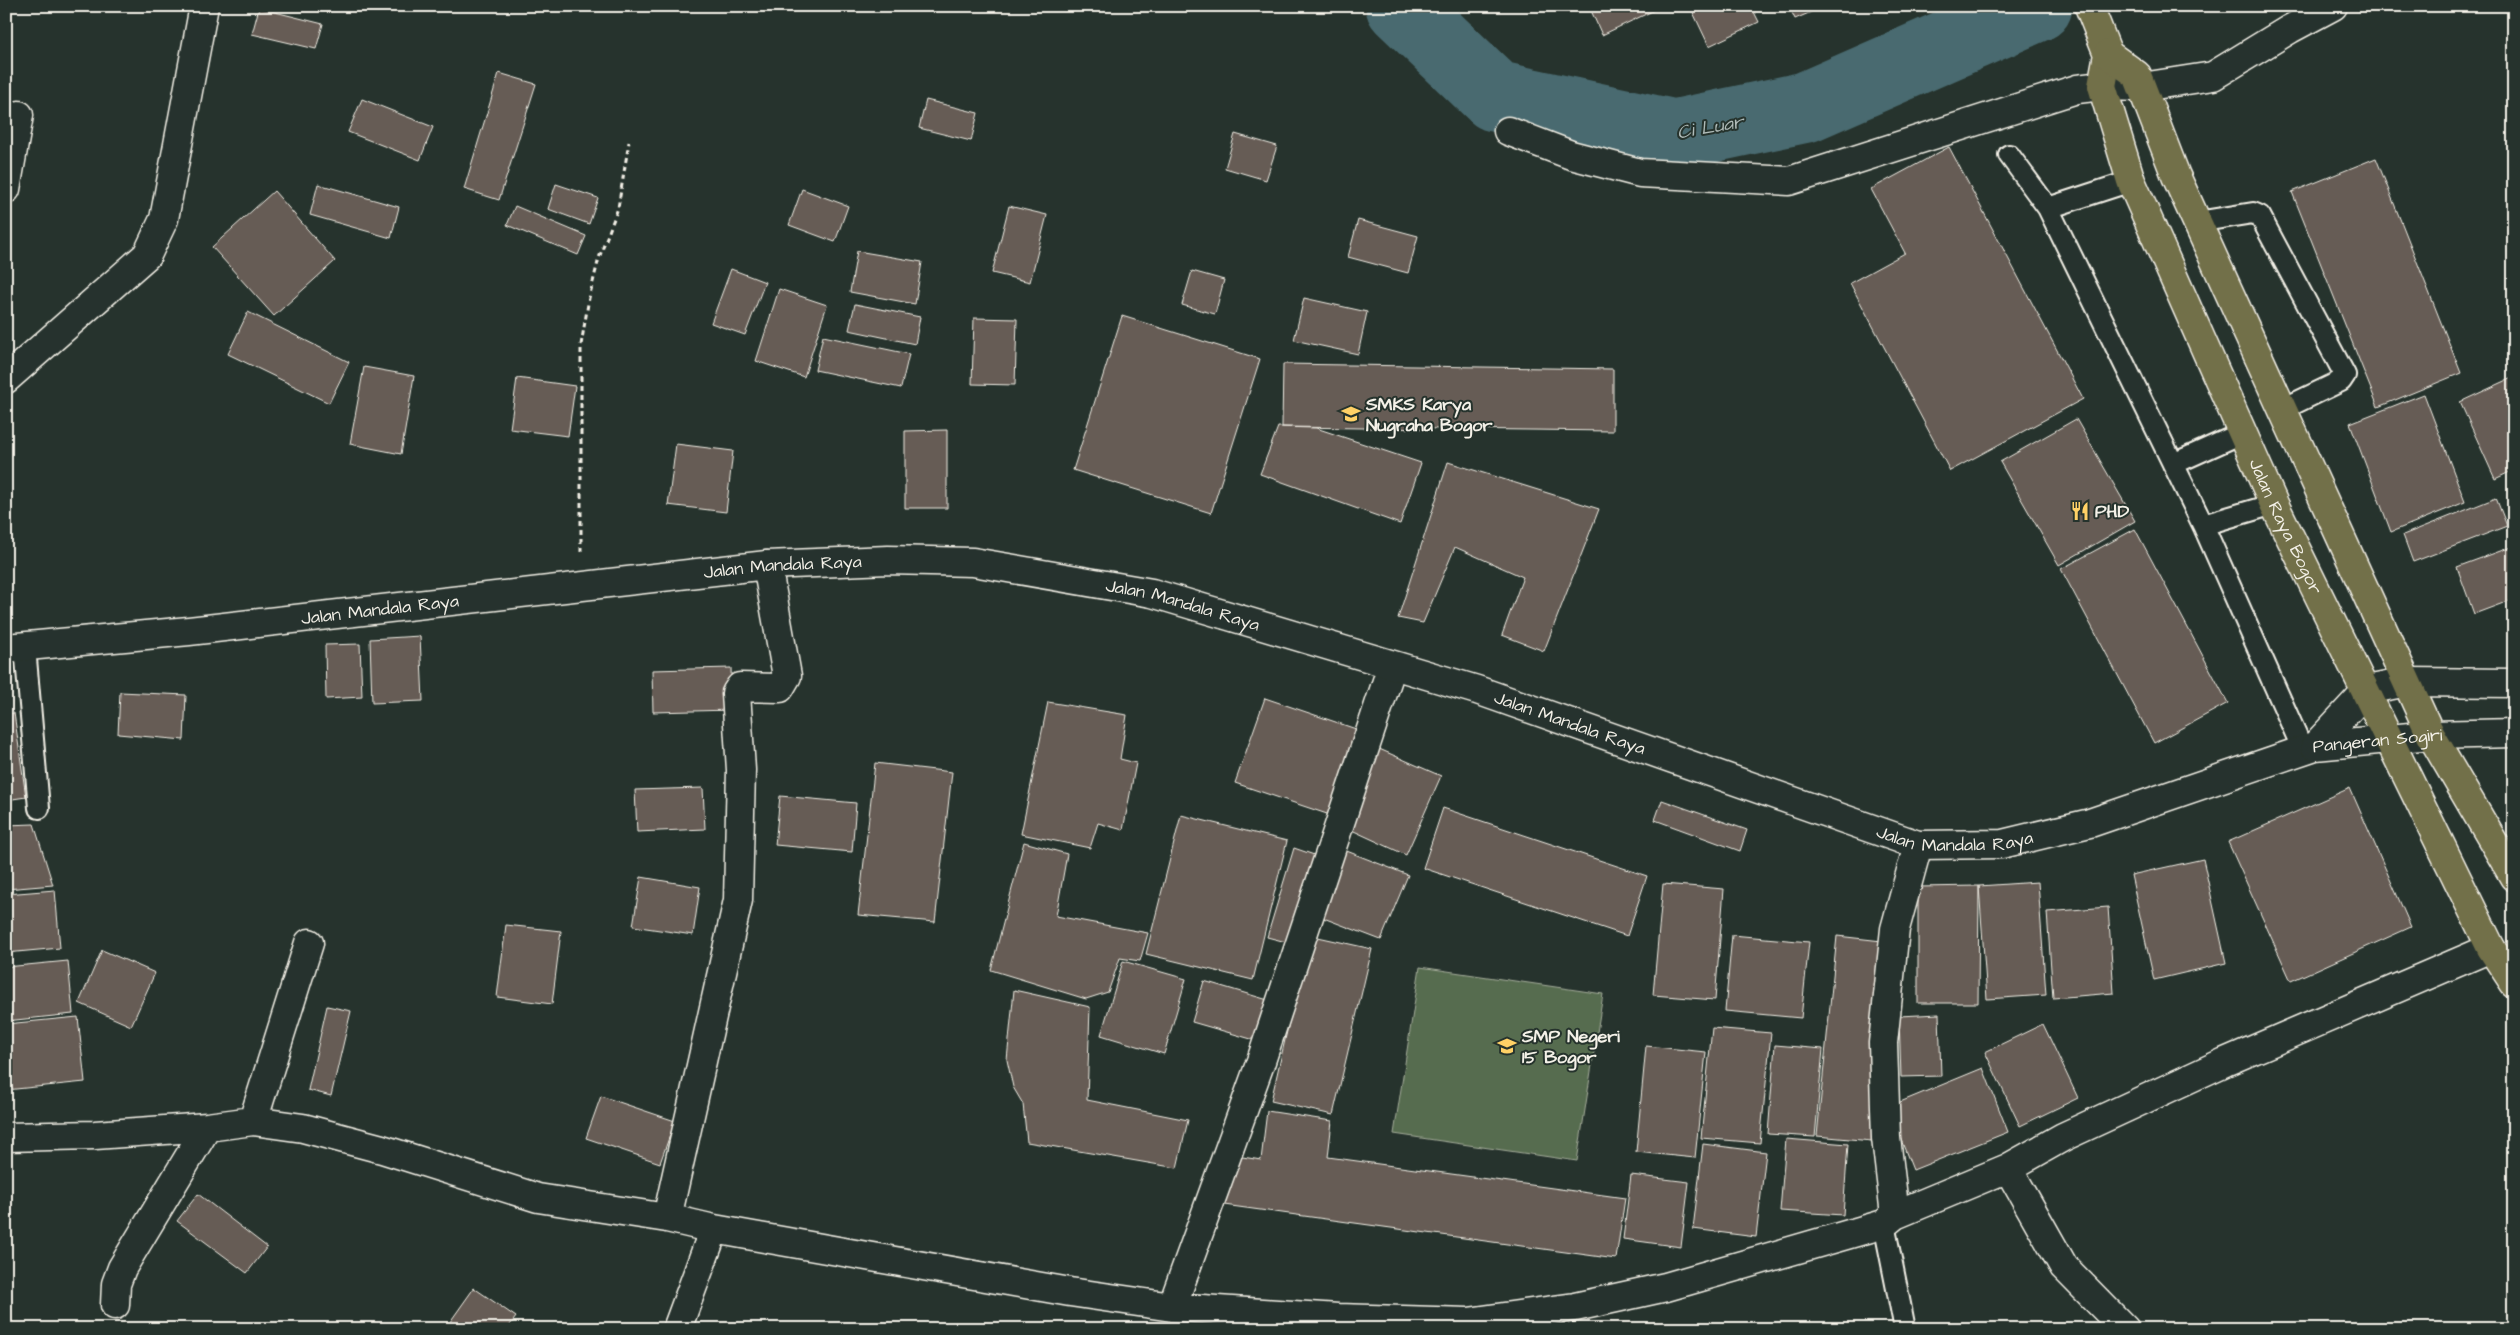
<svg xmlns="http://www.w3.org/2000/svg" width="2520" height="1335" viewBox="0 0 2520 1335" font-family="'Architects Daughter',sans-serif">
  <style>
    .garden { fill: #576c50; stroke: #a6ae9c }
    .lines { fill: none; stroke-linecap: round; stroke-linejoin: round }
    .river { stroke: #496b70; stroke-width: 71 }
    .building { fill: #665b54; stroke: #f4f1e8 }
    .service-casing { stroke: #f4f1e8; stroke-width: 24 }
    .minor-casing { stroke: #f4f1e8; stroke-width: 31 }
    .tertiary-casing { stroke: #f4f1e8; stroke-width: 31 }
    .trunk-casing { stroke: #f4f1e8; stroke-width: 31 }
    .path { stroke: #f4f1e8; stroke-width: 3; stroke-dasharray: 5 4; stroke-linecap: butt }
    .service { stroke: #26332d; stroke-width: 20 }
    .minor { stroke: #26332d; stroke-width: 28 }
    .tertiary { stroke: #26332d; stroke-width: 28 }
    .trunk { stroke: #726f4a; stroke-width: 28 }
    .labels { text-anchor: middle; stroke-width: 4; stroke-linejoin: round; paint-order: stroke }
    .poi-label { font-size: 18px; font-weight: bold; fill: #f4f1e8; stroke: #26332d; text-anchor: start }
    .street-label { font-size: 18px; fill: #f4f1e8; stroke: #26332d }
    .water-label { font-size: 19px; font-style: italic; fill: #b0bbb8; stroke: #26332d }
  </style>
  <rect width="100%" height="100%" fill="#26332d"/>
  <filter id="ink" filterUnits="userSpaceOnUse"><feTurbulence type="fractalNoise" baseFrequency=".02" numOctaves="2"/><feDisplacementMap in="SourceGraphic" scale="10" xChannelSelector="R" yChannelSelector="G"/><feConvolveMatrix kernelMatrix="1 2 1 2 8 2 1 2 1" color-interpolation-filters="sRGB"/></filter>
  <g filter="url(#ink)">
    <!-- garden -->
    <path class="garden" d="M 1420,967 L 1603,994 L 1577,1161 L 1394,1134 Z"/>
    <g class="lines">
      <!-- river -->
      <path class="river" d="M 1401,6 L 1495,96 L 1674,135 L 1806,107 L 2037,6"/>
    </g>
    <!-- building -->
    <path class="building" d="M 1589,6 L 1663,6 L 1602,35 Z
      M 1690,6 L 1751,6 L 1759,22 L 1709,46 Z
      M 1789,6 L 1825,6 L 1795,19 Z
      M 259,8 L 323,24 L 316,49 L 252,34 Z
      M 499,73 L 536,84 L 499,200 L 464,189 Z
      M 362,99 L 433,127 L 420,160 L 348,132 Z
      M 926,100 L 978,113 L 971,141 L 919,128 Z
      M 1235,134 L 1277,146 L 1266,180 L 1225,168 Z
      M 1949,147 L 2083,399 L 1950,471 L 1850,283 L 1905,253 L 1871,189 Z
      M 2376,158 L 2461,373 L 2378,407 L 2292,192 Z
      M 318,184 L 399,207 L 391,238 L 310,215 Z
      M 556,184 L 598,198 L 589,224 L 548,209 Z
      M 802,189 L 848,206 L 835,242 L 789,225 Z
      M 274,191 L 335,261 L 274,316 L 212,247 Z
      M 515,206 L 586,236 L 578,255 L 507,225 Z
      M 1009,206 L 1047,215 L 1030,282 L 992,273 Z
      M 1358,220 L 1418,236 L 1408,273 L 1348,257 Z
      M 857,251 L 922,262 L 915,304 L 850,292 Z
      M 731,269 L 765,282 L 745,335 L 711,323 Z
      M 1192,271 L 1224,280 L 1215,314 L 1182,305 Z
      M 779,289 L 827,305 L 804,377 L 756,361 Z
      M 1304,298 L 1367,312 L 1358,354 L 1294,340 Z
      M 855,304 L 920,317 L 915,344 L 849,330 Z
      M 248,312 L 349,362 L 329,403 L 228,354 Z
      M 1122,316 L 1260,359 L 1211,513 L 1073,470 Z
      M 974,318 L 1017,319 L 1015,385 L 972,384 Z
      M 823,336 L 909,354 L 901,388 L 815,370 Z
      M 1283,364 L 1613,369 L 1613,431 L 1282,427 Z
      M 364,367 L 414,376 L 401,454 L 350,444 Z
      M 2514,377 L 2514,470 L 2495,479 L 2460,402 Z
      M 517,378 L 575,386 L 568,436 L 510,429 Z
      M 2424,394 L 2465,502 L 2391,532 L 2350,423 Z
      M 2076,419 L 2135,521 L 2059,565 L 2000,462 Z
      M 1278,427 L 1316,428 L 1421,463 L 1400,524 L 1260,474 Z
      M 947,430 L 947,508 L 905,508 L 905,431 Z
      M 676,444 L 733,451 L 726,512 L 668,505 Z
      M 1448,462 L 1599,509 L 1544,651 L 1502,635 L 1523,577 L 1455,547 L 1423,623 L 1398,618 Z
      M 2496,498 L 2507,526 L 2413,562 L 2403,535 Z
      M 2135,529 L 2228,703 L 2154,743 L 2061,569 Z
      M 2514,546 L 2514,599 L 2474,614 L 2457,567 Z
      M 420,636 L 423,701 L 372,703 L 370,639 Z
      M 360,644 L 362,697 L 326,699 L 325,645 Z
      M 731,668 L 732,710 L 653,712 L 652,670 Z
      M 120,692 L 186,695 L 184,740 L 118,734 Z
      M 1265,698 L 1359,730 L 1330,815 L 1235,783 Z
      M 1048,702 L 1127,715 L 1120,759 L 1136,763 L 1123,830 L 1098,823 L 1090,848 L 1021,834 Z
      M 14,713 L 26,797 L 6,800 L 6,714 Z
      M 1377,748 L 1441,776 L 1406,855 L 1343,826 Z
      M 875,763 L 952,772 L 935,922 L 858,915 Z
      M 703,788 L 705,829 L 637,832 L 635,790 Z
      M 2350,788 L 2411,927 L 2291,981 L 2228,842 Z
      M 780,796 L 856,803 L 852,852 L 775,845 Z
      M 1662,800 L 1747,830 L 1740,851 L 1655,820 Z
      M 1443,808 L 1647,876 L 1627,936 L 1423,868 Z
      M 1181,815 L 1287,841 L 1253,980 L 1146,954 Z
      M 34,824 L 53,885 L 6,889 L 6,825 Z
      M 1024,842 L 1067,854 L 1056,916 L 1148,933 L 1140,961 L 1120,958 L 1108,992 L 1086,999 L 991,970 Z
      M 1294,848 L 1320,857 L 1294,944 L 1267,937 Z
      M 1339,848 L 1408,875 L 1381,940 L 1313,914 Z
      M 2203,859 L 2226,963 L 2154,980 L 2131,875 Z
      M 641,877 L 700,887 L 693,935 L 633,926 Z
      M 2038,882 L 2046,995 L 1987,999 L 1979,886 Z
      M 1663,884 L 1724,889 L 1715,1000 L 1653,995 Z
      M 1979,886 L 1978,1003 L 1918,1003 L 1918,887 Z
      M 55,890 L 60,948 L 6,953 L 6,894 Z
      M 2108,907 L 2114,993 L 2053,998 L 2047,912 Z
      M 506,925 L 561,931 L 552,1004 L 497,997 Z
      M 1309,935 L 1372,949 L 1333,1115 L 1271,1101 Z
      M 1732,935 L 1809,942 L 1801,1018 L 1725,1011 Z
      M 1837,936 L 1891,942 L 1872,1141 L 1817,1136 Z
      M 102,950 L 155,973 L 131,1026 L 79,1003 Z
      M 68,961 L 73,1014 L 6,1021 L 6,967 Z
      M 1123,961 L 1186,979 L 1164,1054 L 1101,1035 Z
      M 1204,981 L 1278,1003 L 1265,1043 L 1192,1022 Z
      M 1014,990 L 1090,1007 L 1087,1100 L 1188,1120 L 1177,1168 L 1027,1142 L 1023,1104 L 1013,1087 L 1007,1060 Z
      M 327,1006 L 351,1011 L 331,1096 L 308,1090 Z
      M 1939,1014 L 1941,1076 L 1901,1077 L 1899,1016 Z
      M 78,1017 L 85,1082 L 6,1090 L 6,1024 Z
      M 2043,1024 L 2078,1098 L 2020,1126 L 1985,1052 Z
      M 1712,1028 L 1771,1033 L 1760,1143 L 1701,1138 Z
      M 1775,1045 L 1823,1049 L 1815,1137 L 1768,1134 Z
      M 1646,1046 L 1706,1052 L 1695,1158 L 1636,1152 Z
      M 1983,1068 L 2008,1132 L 1913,1170 L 1888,1107 Z
      M 601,1096 L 675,1121 L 660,1163 L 586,1138 Z
      M 1267,1111 L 1332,1121 L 1328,1157 L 1625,1198 L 1616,1259 L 1224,1205 L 1230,1155 L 1261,1160 Z
      M 1786,1139 L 1848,1144 L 1843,1215 L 1780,1211 Z
      M 1703,1144 L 1766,1152 L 1756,1237 L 1693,1229 Z
      M 1631,1175 L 1689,1182 L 1681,1247 L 1623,1239 Z
      M 198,1194 L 267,1247 L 247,1273 L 177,1221 Z
      M 474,1288 L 516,1317 L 507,1329 L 445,1329 Z"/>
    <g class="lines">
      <!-- service casing -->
      <g class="service-casing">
        <path id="service" d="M 2009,155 L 2048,208 L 2203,525 L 2303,750
          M 2048,208 L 2131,181
          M 2197,222 L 2253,213 L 2260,216 L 2345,375 L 2341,381 L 2283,409
          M 2173,464 L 2242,433
          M 2203,525 L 2274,504
          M 25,647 L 39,808
          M 1884,1224 L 1905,1329"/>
      </g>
      <!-- minor casing -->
      <g class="minor-casing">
        <path id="minor" d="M 1508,131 L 1571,155 L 1640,173 L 1789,181 L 2077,89 L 2102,86 L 2142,87 L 2213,76 L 2290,29 L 2333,6
          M 6,189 L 19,115
          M 6,379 L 147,255 L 164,219 L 204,6
          M 253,1121 L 309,943
          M 6,1137 L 95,1135 L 207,1127 L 253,1121 L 303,1128 L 382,1149 L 538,1198 L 667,1218 L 714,1229 L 1070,1292 L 1172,1307 L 1338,1318 L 1468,1322 L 1575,1307 L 1666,1287 L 1884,1224 L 1895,1215 L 2008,1168 L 2063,1137 L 2225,1062 L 2491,948
          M 2008,1168 L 2064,1267 L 2125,1329
          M 1895,1215 L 1886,1138 L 1883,1043 L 1895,929 L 1918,845
          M 667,1218 L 738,900 L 741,770 L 736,693 L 740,687 L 780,688 L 787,676 L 767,565
          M 115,1305 L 116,1284 L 122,1268 L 207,1127
          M 1172,1307 L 1261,1061 L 1392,666
          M 677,1329 L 714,1229"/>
      </g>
      <!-- tertiary casing -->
      <g class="tertiary-casing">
        <g id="tertiary">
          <path id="s1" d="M 6,648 L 189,631 L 767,565 L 888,560 L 973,562 L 1152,593 L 1477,690 L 1918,845 L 2002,844 L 2090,823 L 2315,746 L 2431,735 L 2514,733"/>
          <path d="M 2315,746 L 2367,690 L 2407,682 L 2514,683"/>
        </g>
      </g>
      <!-- trunk casing -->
      <g class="trunk-casing">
        <g id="trunk">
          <path id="s2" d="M 2089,6 L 2108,54 L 2102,86 L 2131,181 L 2274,504 L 2491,948 L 2514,983"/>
          <path d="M 2108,54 L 2137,75 L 2176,176 L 2431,735 L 2514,877"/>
        </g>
      </g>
      <!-- path -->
      <path class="path" d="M 581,552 L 581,345 L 589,298 L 599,258 L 618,208 L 629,142"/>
      <!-- service -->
      <use href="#service" class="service"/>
      <!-- minor -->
      <use href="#minor" class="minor"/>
      <!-- tertiary -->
      <use href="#tertiary" class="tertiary"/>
      <!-- trunk -->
      <use href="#trunk" class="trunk"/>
    </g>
  </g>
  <!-- icons -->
  <defs>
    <g id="school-bare" transform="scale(1.5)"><path d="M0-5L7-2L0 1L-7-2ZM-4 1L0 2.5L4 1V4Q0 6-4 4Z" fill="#ffd166" stroke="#26332d" stroke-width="2.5" paint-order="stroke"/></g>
    <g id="restaurant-bare" transform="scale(1.5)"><path d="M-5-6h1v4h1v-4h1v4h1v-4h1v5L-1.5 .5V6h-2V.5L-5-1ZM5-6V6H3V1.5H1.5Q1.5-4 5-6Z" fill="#ffd166" stroke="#26332d" stroke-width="2.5" paint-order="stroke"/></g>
  </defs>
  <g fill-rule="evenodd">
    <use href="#school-bare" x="1351" y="414"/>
    <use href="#restaurant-bare" x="2080" y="511"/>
    <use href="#school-bare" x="1507" y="1046"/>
  </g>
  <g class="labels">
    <!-- poi labels -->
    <g class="poi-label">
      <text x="1366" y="410">SMKS Karya<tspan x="1366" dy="21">Nugraha Bogor</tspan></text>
      <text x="2095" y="517">PHD</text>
      <text x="1522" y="1042">SMP Negeri<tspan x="1522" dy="21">15 Bogor</tspan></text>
    </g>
    <!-- street labels -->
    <g class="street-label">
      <text dy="6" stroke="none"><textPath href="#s2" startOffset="562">Jalan Raya Bogor</textPath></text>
      <text dy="6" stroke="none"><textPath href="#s1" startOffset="781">Jalan Mandala Raya</textPath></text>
      <text dy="6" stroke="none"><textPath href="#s1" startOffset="1186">Jalan Mandala Raya</textPath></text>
      <text dy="6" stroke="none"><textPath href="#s1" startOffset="376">Jalan Mandala Raya</textPath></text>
      <text dy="6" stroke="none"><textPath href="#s1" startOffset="1591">Jalan Mandala Raya</textPath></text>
      <text dy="6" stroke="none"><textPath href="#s1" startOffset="2435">Pangeran Sogiri</textPath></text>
      <text dy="6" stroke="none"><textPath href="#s1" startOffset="1996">Jalan Mandala Raya</textPath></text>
    </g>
    <!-- water labels -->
    <g class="water-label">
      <text transform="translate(1710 126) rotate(-10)" y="7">Ci Luar</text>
    </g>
  </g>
  <!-- margin -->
  <rect width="2520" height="1335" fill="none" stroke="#26332d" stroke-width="25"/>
  <rect x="12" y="12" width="2495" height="1310" fill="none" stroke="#f4f1e8" stroke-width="2" filter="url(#ink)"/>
</svg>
